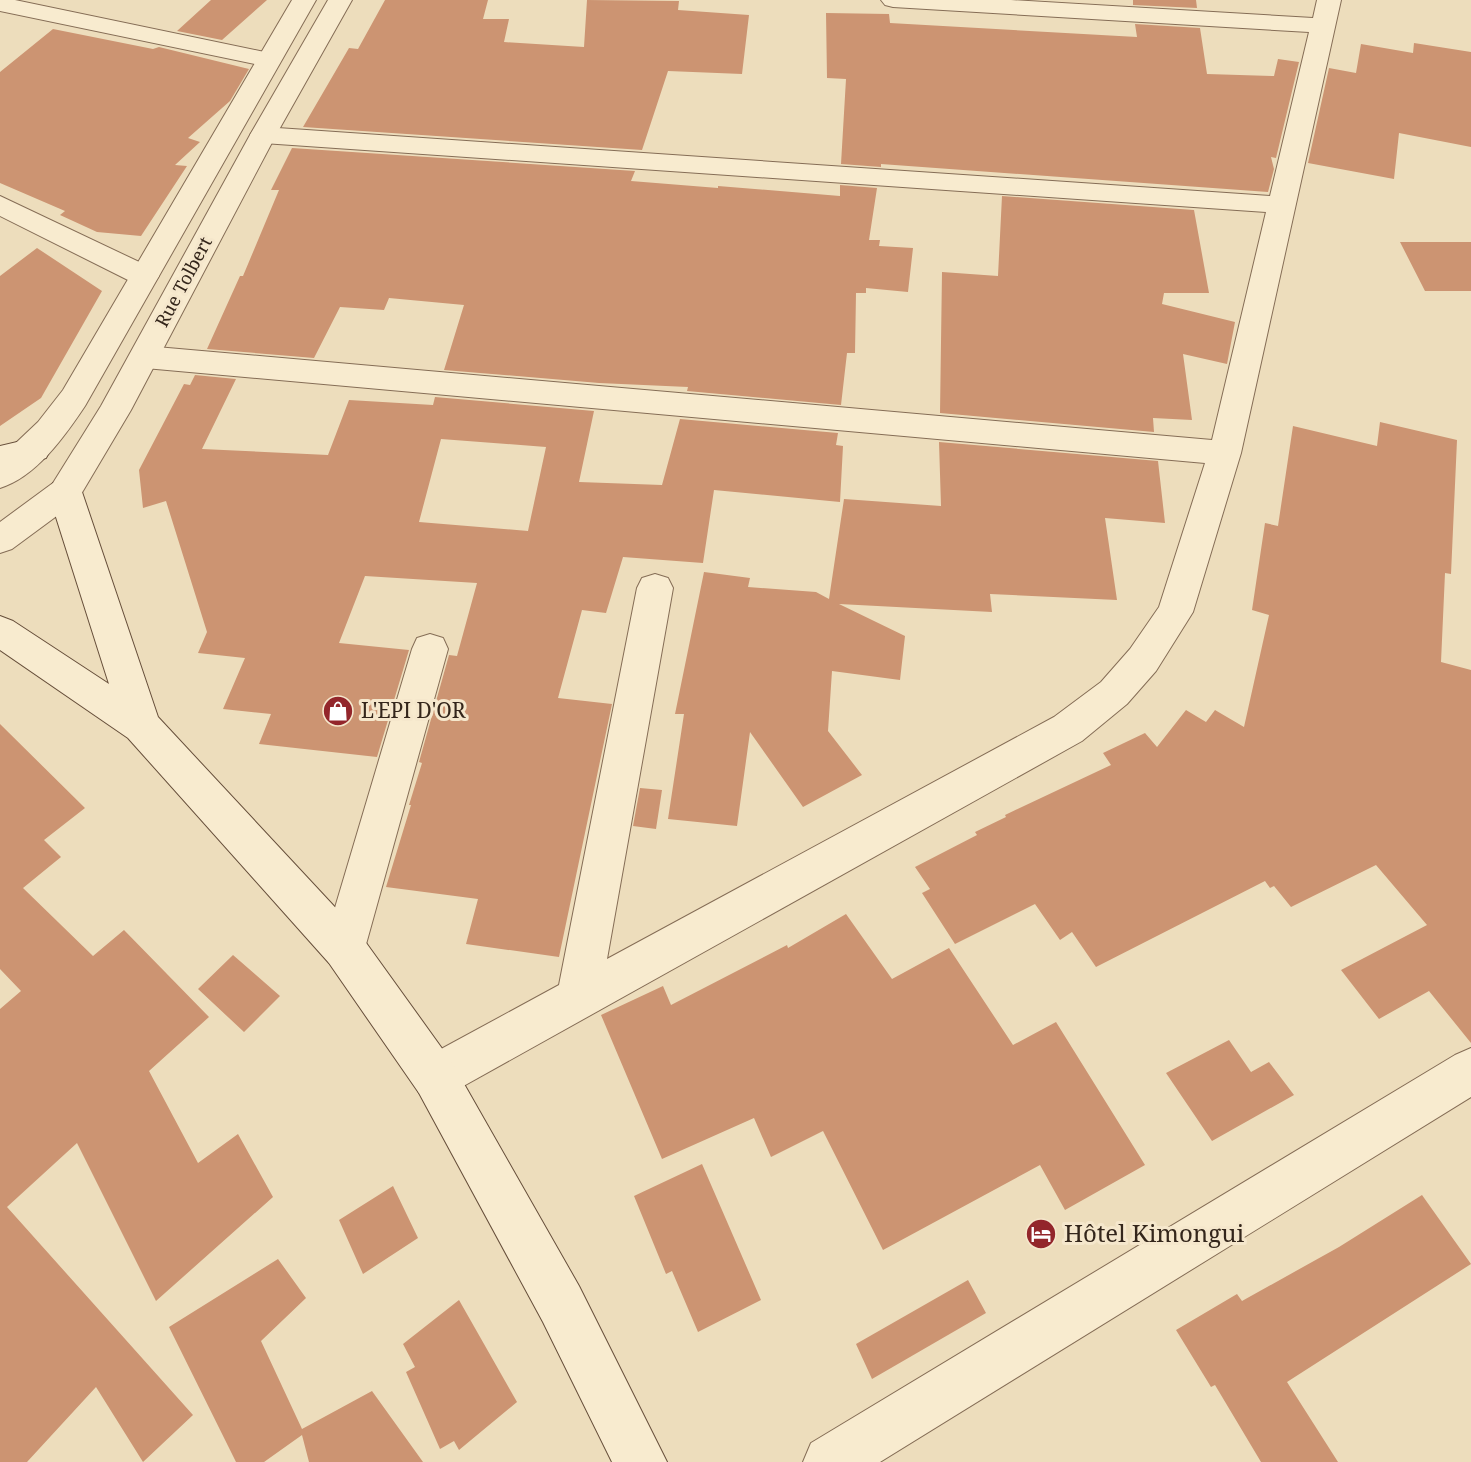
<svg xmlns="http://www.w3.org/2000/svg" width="1471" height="1462" viewBox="0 0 1471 1462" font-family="'Noto Serif',serif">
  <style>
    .building { fill: #cc9472; fill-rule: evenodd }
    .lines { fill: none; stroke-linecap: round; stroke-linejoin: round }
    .minor-casing { stroke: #856d56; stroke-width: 2 }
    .tertiary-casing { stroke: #856d56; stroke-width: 2 }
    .secondary-casing { stroke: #664e3a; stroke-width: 2 }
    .minor { fill: #f8ebcf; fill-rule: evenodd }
    .tertiary { fill: #f8ebcf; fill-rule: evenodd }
    .secondary { fill: #f8ebcf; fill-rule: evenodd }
    .labels { text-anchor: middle; stroke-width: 6; stroke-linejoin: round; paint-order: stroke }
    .far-street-label { font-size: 18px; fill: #34261b; stroke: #f5e7cc }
    .poi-label { font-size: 21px; fill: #34261b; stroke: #f5e7cc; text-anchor: start }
    .near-poi-label { font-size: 24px; fill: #34261b; stroke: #f5e7cc; text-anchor: start }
  </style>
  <rect width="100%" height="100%" fill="#edddbc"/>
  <!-- building -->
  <path class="building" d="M 211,0 L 267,0 L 222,40 L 177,31 Z
    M 385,0 L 488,0 L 483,19 L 509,19 L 504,42 L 584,47 L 587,0 L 679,1 L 678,10 L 749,15 L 742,74 L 668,71 L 642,150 L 303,127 L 349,48 L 358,49 Z
    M 1133,0 L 1196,0 L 1197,8 L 1133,5 Z
    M 826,13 L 889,14 L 890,23 L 1137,37 L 1135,24 L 1200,28 L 1207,74 L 1274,76 L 1278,59 L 1299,62 L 1276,158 L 1271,157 L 1274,169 L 1268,192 L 881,164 L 881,167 L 841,164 L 846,79 L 827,78 Z
    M 53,29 L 153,49 L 159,47 L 249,69 L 230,101 L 188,138 L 200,142 L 175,165 L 187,166 L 141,236 L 97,232 L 60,215 L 65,211 L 0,183 L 0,72 Z
    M 1414,43 L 1471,52 L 1471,147 L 1399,133 L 1394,179 L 1308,163 L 1329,68 L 1356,73 L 1361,44 L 1413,53 Z
    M 292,148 L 635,171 L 631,181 L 718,188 L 718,186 L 840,196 L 840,185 L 877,188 L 869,240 L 880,240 L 879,246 L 913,248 L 908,292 L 866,288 L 866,293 L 856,293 L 855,353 L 847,353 L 841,405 L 687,391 L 688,387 L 599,383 L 444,370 L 464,305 L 389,298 L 384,310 L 340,307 L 314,358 L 207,349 L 240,276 L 243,276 L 279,190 L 271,190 Z
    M 1002,196 L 1194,210 L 1209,293 L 1164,293 L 1162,304 L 1235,322 L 1227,364 L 1183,354 L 1192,420 L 1153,418 L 1154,432 L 940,413 L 942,272 L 998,276 Z
    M 1400,242 L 1471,242 L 1471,291 L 1425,291 Z
    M 37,248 L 102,291 L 41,398 L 0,426 L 0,276 Z
    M 195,375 L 236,379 L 202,449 L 328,455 L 349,400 L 433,405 L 435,397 L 594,411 L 579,482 L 662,485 L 680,419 L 838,433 L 836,445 L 843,446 L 840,502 L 714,490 L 703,563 L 623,557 L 606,613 L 582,610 L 558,698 L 612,704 L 559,957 L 466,944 L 478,899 L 386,887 L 411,805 L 409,805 L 422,763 L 419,762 L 449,655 L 457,656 L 477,583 L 365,576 L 339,643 L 409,650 L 377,757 L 259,744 L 271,714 L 223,709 L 245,658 L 198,653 L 207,632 L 166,501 L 143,508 L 139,470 L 184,384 L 190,385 ZM 441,439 L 546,447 L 528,531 L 419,522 Z
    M 1380,422 L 1457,440 L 1451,574 L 1445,573 L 1441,662 L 1471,670 L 1471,1043 L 1429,991 L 1379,1019 L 1341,970 L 1427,925 L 1376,865 L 1291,907 L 1274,886 L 1270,888 L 1265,881 L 1096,967 L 1072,932 L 1060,940 L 1035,904 L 955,944 L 922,893 L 930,889 L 915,867 L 977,835 L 975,832 L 1006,817 L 1005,815 L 1111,765 L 1103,753 L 1145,733 L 1157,747 L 1186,710 L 1206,722 L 1215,710 L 1244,727 L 1269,615 L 1252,610 L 1265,523 L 1278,526 L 1293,426 L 1377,446 Z
    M 939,442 L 1158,461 L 1165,523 L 1105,518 L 1117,600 L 990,594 L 992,612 L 839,604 L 905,636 L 900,680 L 832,671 L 828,731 L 862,775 L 803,807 L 750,732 L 737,826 L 668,819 L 684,714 L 675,714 L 704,572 L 750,578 L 748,587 L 816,592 L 829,599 L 844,499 L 941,506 Z
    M 0,724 L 85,808 L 44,840 L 61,857 L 23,888 L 93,956 L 124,930 L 209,1017 L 149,1071 L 198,1163 L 238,1134 L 273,1197 L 156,1301 L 77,1143 L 7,1207 L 193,1415 L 143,1462 L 96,1387 L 27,1462 L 0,1462 L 0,1009 L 21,991 L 0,969 Z
    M 640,788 L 662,790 L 656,829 L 633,826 Z
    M 846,914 L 892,979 L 949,948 L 1013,1045 L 1056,1022 L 1145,1165 L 1065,1210 L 1040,1165 L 883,1250 L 823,1131 L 771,1157 L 754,1118 L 662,1159 L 601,1015 L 663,986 L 671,1005 L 787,945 L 788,948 Z
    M 233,955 L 280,996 L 244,1032 L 198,989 Z
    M 1229,1040 L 1251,1072 L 1269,1062 L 1294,1095 L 1212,1141 L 1166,1073 Z
    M 702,1164 L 761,1300 L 698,1332 L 672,1271 L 666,1274 L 634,1196 Z
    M 393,1186 L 418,1238 L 363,1274 L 339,1220 Z
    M 1422,1195 L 1471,1264 L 1287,1382 L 1338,1462 L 1261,1462 L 1215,1385 L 1211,1387 L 1176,1330 L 1237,1294 L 1242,1301 L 1339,1247 Z
    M 278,1259 L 306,1298 L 261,1341 L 302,1429 L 372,1391 L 423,1462 L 309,1462 L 302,1435 L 264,1462 L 236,1462 L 169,1327 Z
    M 968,1280 L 986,1313 L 872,1379 L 856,1344 Z
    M 459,1300 L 517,1402 L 459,1450 L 454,1441 L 440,1449 L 406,1372 L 415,1367 L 403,1344 Z"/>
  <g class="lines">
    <!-- minor casing -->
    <g class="minor-casing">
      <path id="minor" d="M 0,0 L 15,0 L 269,53 L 278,55 L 281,60 L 278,65 L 269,67 L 0,11 Z
        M 881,0 L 1011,0 L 1313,18 L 1317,0 L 1341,0 L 1241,453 L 1193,612 L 1156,671 L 1127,704 L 1082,741 L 451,1093 L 435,1100 L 419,1093 L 412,1077 L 419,1061 L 559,985 L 637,588 L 642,578 L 655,574 L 668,578 L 673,588 L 607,959 L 1054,717 L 1101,682 L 1130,649 L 1159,607 L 1205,463 L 145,368 L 134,364 L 130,357 L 134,350 L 145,346 L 1212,440 L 1266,212 L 263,143 L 254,141 L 250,135 L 254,129 L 263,127 L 1270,196 L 1309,32 L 893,7 L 885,5 Z
        M 0,196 L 154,269 L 159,276 L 154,283 L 144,285 L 134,283 L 0,216 Z
        M 430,634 L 443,638 L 448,649 L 365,948 L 359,963 L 344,969 L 329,963 L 323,948 L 412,649 L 417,638 Z
        M 1471,1048 L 1471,1097 L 880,1462 L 803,1462 L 811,1443 L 1455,1055 Z"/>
    </g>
    <!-- tertiary casing -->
    <g class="tertiary-casing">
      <path id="tertiary" d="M 292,0 L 316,0 L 85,406 C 65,436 36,477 0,488 L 0,458 L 38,422 L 63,390 Z
        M 328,0 L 352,0 L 276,135 L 131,410 L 77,501 L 12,549 L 0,553 L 0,522 L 53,483 L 101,406 L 250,135 Z"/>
    </g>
    <!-- secondary casing -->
    <g class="secondary-casing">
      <path id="secondary" d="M 34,438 L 46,442 L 50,450 L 46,458 L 0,470 L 0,446 Z
        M 65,479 L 77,483 L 82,492 L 158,717 L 359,933 L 451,1061 L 579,1286 L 667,1462 L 612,1462 L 543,1322 L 419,1093 L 329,963 L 128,738 L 0,650 L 0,616 L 13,621 L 109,684 L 48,492 L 53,483 Z"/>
    </g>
    <!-- minor -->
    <use href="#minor" class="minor"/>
    <!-- tertiary -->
    <use href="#tertiary" class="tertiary"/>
    <!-- secondary -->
    <use href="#secondary" class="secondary"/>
  </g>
  <!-- icons -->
  <defs>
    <g id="shop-disc" transform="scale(1.575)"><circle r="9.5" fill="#93262b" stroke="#f5e7cc"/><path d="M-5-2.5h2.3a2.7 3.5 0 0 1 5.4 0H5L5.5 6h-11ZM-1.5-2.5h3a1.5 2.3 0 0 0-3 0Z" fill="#fff"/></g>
    <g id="hotel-disc" transform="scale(1.575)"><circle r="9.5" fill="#93262b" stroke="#f5e7cc"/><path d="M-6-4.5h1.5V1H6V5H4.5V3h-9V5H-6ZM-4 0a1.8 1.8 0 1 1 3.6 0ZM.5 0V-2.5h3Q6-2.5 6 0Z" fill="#fff"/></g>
  </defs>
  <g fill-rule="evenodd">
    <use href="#shop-disc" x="338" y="711"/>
    <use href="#hotel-disc" x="1041" y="1234"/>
  </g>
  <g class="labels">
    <!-- far-street labels -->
    <g class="far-street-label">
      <text transform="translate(184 282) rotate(-62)" y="6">Rue Tolbert</text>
    </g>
    <!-- poi labels -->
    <g class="poi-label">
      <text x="361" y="718">L'EPI D'OR</text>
    </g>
    <!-- near-poi labels -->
    <g class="near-poi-label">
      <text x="1064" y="1242">Hôtel Kimongui</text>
    </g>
  </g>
</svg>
